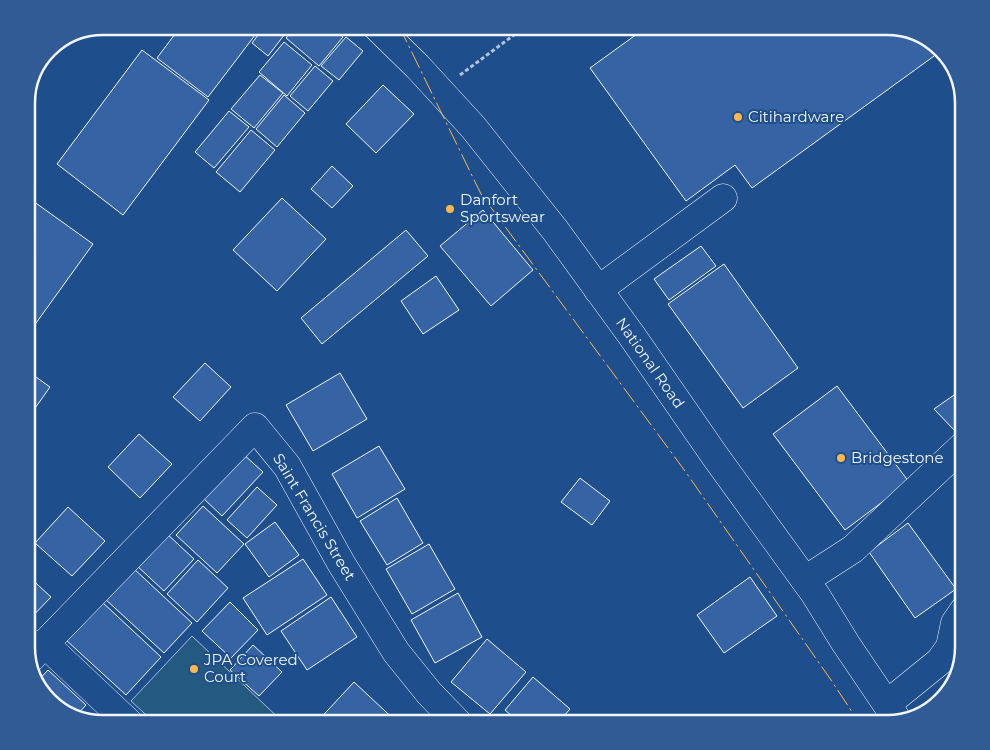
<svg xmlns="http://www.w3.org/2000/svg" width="990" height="750" viewBox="0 0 990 750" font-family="Montserrat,sans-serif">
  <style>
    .green { fill: #245a82; stroke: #a8bbd7 }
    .building { fill: #3563a3; stroke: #f2f6ff }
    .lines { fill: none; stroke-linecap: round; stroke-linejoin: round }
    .minor-casing { stroke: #f2f6ff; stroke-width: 29 }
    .highway-casing { stroke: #f2f6ff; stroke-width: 29 }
    .path { stroke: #b3c4dc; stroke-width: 3; stroke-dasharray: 4 2.5; stroke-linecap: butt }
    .minor { stroke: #1f4e8c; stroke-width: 28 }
    .highway { stroke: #1f4e8c; stroke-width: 28 }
    .power { stroke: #ffb74d; stroke-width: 1; stroke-dasharray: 18 4 2.5 4; stroke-linecap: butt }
    .poi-dot { fill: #ffb74d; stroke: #1f4e8c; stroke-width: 2 }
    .labels { text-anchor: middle; stroke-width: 4; stroke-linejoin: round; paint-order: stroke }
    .poi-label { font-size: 15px; fill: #f2f6ff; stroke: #1f4e8c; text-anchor: start }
    .street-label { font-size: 15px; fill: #f2f6ff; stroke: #1f4e8c }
    .rim { fill: none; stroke: #f2f6ff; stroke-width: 2.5 }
  </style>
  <rect width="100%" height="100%" fill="#1f4e8c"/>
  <!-- green -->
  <path class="green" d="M 192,636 L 285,724 L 156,724 L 131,701 Z"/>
  <!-- building -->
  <path class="building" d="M 181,26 L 262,26 L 208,97 L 157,58 Z
    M 265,26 L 291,26 L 268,56 L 252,43 Z
    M 296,26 L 330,26 L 343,37 L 319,66 L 286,38 Z
    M 648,26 L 887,26 L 934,42 L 941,51 L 752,188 L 735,165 L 686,201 L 590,68 Z
    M 346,37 L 363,51 L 339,80 L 321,66 Z
    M 284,42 L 312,65 L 287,96 L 259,72 Z
    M 142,50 L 209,100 L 123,215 L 57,164 Z
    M 315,66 L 333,81 L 308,111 L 290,96 Z
    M 260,75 L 283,93 L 254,128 L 231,109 Z
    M 383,85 L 414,114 L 376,153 L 346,124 Z
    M 284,95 L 305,113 L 277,147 L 256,129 Z
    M 229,111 L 249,127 L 214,168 L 195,152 Z
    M 251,130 L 275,150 L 240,192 L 216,172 Z
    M 332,166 L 353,186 L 332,208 L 311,189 Z
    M 26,196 L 93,244 L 26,337 Z
    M 282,198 L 326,239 L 277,291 L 233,250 Z
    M 483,210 L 533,270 L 491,306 L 440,246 Z
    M 406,230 L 428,256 L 322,344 L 301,318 Z
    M 701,246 L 716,266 L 669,300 L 654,279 Z
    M 724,264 L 798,368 L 743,408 L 668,304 Z
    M 436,276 L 459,310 L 423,334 L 401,301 Z
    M 205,363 L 231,387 L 200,421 L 173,397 Z
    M 26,370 L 50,387 L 26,421 Z
    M 340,373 L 367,419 L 313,451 L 286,405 Z
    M 837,386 L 909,482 L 845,530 L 773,434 Z
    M 954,395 L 964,411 L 964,424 L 955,431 L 934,409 Z
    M 139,434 L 172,464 L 140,498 L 108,467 Z
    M 379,446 L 405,489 L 357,518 L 332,474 Z
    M 242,453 L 263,472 L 222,516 L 202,497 Z
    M 580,478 L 610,501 L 592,525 L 561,502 Z
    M 257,487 L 277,505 L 247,538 L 227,520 Z
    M 397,498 L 423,543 L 387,565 L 360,521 Z
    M 203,506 L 244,544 L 217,573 L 176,535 Z
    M 68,507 L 105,541 L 72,576 L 35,543 Z
    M 275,522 L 299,555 L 269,577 L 245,544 Z
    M 908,523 L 956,589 L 915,618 L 869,552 Z
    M 165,532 L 194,559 L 164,591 L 135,564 Z
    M 429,544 L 455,589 L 412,614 L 386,569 Z
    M 303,559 L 327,595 L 267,635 L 243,598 Z
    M 198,560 L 228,588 L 197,622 L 167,594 Z
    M 132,567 L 192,623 L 164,653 L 104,598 Z
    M 26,574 L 51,597 L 26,623 Z
    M 750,577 L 777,616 L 724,653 L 697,615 Z
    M 458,593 L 482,637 L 435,663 L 411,620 Z
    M 331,597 L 357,637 L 307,670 L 281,631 Z
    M 101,601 L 161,657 L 126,695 L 66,640 Z
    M 230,602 L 258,630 L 231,658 L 202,631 Z
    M 487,639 L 526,672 L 490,714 L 451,682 Z
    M 253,645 L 282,672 L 259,696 L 230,670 Z
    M 48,670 L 86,705 L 77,715 L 56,708 L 36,683 Z
    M 533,677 L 570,709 L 557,724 L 521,724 L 505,710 Z
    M 952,681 L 948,694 L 941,687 Z
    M 354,682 L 399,724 L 315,724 Z
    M 83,712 L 92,720 L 80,716 Z
    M 414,718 L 420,724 L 408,724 Z"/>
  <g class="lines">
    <!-- minor casing -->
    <g class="minor-casing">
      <path id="minor" d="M 598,290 L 723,198
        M 805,580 L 853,549 L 964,445
        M 44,643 L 130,724
        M 29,660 L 255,427 L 287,466 L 341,563 L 396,652 L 429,693 L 459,724
        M 887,704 L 940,661 L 950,647 L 955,623 L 964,610"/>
    </g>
    <!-- highway casing -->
    <g class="highway-casing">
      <path id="highway" d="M 376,26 L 417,66 L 473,127 L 555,230 L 632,336 L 715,456 L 815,594 L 846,644 L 898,721"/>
    </g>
    <!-- path -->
    <path class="path" d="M 460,75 L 526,26"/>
    <!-- minor -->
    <use href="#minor" class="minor"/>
    <!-- highway -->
    <use href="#highway" class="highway"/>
    <!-- power -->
    <path class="power" d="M 399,26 L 481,194 L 685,471 L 831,680 L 860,724"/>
  </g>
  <!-- markers -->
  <g class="poi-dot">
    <circle cx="738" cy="117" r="5"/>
    <circle cx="450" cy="209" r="5"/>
    <circle cx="841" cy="458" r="5"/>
    <circle cx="194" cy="669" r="5"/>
  </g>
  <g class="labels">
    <!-- poi labels -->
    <g class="poi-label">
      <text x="748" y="122">Citihardware</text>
      <text x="460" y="205">Danfort<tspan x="460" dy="17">Sportswear</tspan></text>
      <text x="851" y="463">Bridgestone</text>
      <text x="204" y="665">JPA Covered<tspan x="204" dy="17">Court</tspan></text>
    </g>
    <!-- street labels -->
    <g class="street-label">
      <text transform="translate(650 363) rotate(55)" y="5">National Road</text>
      <text transform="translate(314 517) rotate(59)" y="5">Saint Francis Street</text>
    </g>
  </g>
  <!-- crop -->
  <path d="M0 0H990V750H0ZM103 35H887A68 68 0 0 1 955 103V647A68 68 0 0 1 887 715H103A68 68 0 0 1 35 647V103A68 68 0 0 1 103 35Z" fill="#305b95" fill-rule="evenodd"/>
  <path class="rim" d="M103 35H887A68 68 0 0 1 955 103V647A68 68 0 0 1 887 715H103A68 68 0 0 1 35 647V103A68 68 0 0 1 103 35Z"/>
</svg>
